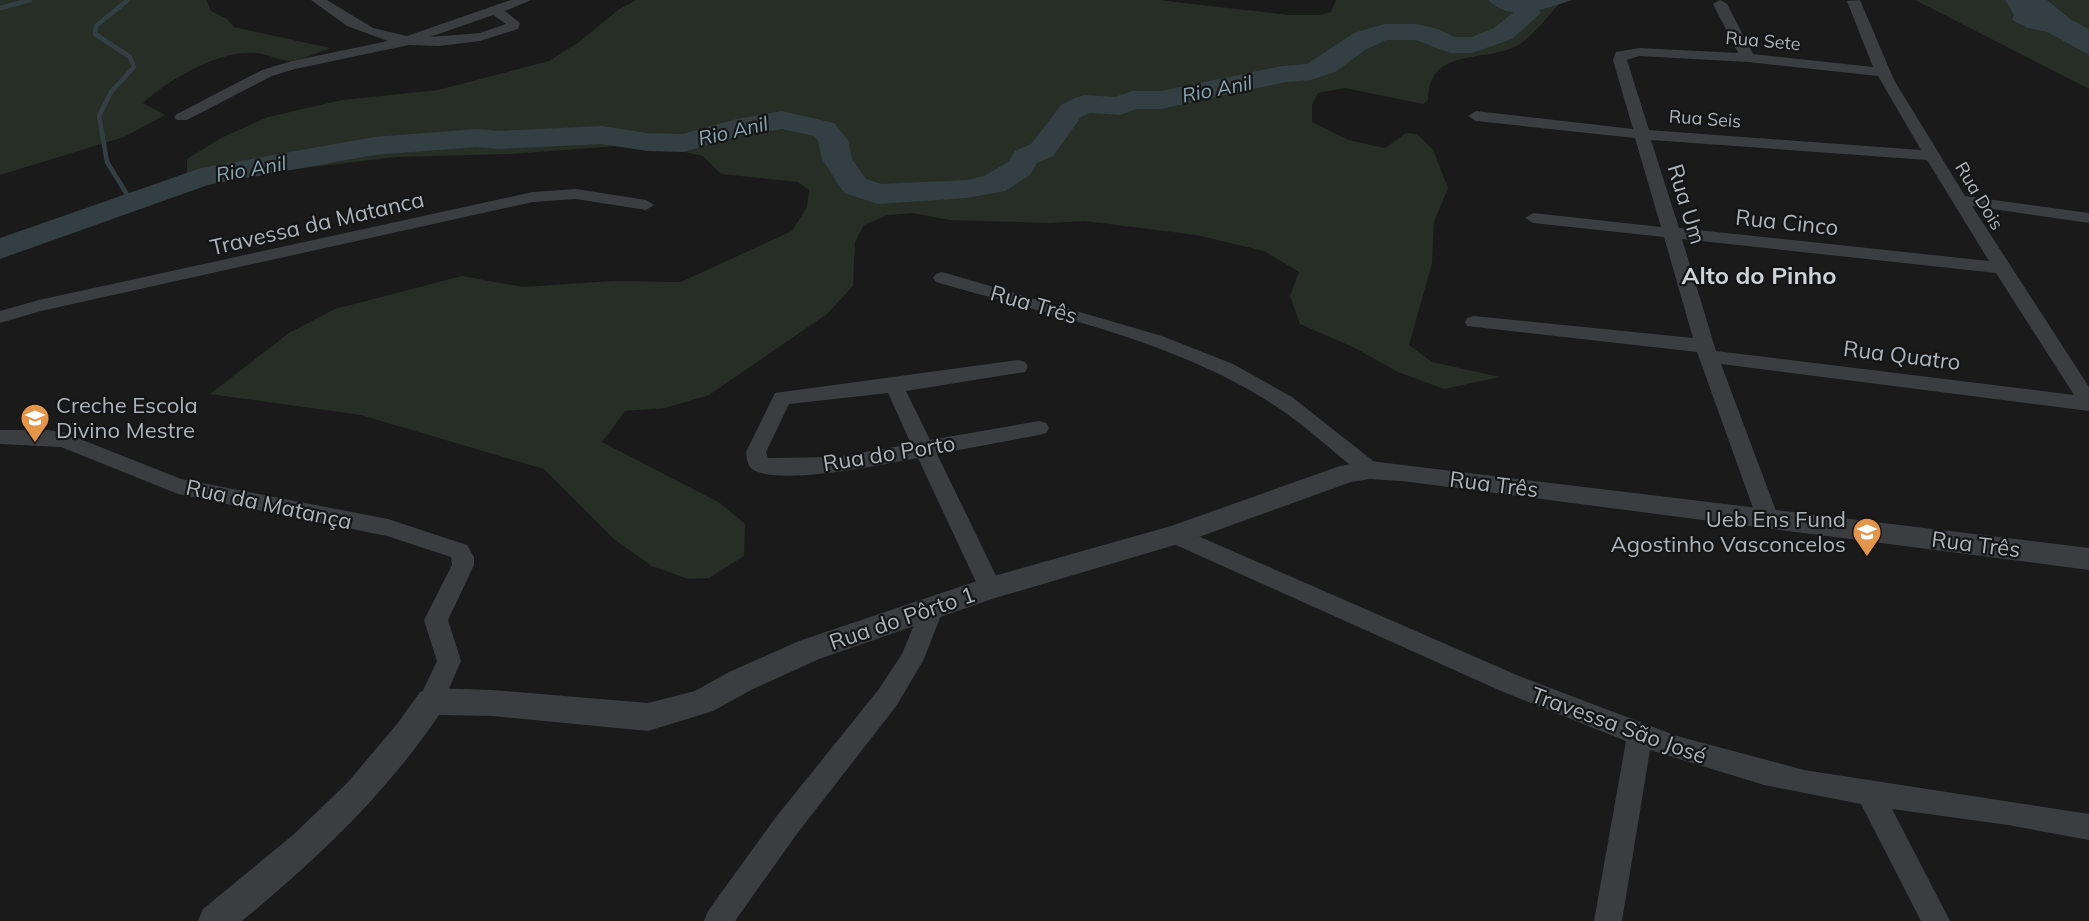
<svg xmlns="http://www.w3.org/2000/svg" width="2089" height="921" viewBox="0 0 2089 921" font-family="Mulish,sans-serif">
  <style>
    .green { fill: #262e26 }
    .water { fill: #343f44 }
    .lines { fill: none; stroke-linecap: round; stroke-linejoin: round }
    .stream { stroke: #343f44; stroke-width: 4.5 }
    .river { fill: #343f44; fill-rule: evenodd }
    .minor { fill: #3b3d40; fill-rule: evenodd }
    .tertiary { fill: #3b3d40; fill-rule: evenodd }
    .labels { text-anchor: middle; stroke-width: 4.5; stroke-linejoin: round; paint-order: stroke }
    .far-street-label { font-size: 18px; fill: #adb3ba; stroke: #151516 }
    .far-water-label { font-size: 20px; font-style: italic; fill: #88a5b1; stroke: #151516 }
    .street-label { font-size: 22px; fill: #adb3ba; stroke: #151516 }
    .poi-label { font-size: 22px; fill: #adb3ba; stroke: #151516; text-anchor: start }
    .neighbourhood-label { font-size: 24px; font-weight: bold; fill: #ced1d6; stroke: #151516 }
  </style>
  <rect width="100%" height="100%" fill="#1a1a1b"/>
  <!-- green -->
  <path class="green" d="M 0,0 L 206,0 L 211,11 L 227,19 L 234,27 L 330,48 C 318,52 303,60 291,61 C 279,61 266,53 255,53 C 219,50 168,80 143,103 L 165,115 L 124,137 L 0,175 Z
    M 636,0 L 1158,0 L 1290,15 L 1320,15 L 1331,12 L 1336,0 L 1488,0 C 1507,19 1537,12 1559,4 C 1546,18 1530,41 1512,48 C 1480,62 1429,48 1428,100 L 1423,104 L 1345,88 L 1318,93 L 1312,105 L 1312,122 L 1348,140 L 1385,148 L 1406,133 L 1417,134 L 1433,150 L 1448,188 L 1434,222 L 1432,263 L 1409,345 L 1432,362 L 1500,377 L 1444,389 L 1398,372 L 1355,348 L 1300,324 L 1290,296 L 1299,272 L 1264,251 L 1196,235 L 1085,221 L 1047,223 L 949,220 L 913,213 L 888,215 L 864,225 L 855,242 L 853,286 L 827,314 L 709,395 L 665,408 L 625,411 L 602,442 L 720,503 L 745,524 L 744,556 L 709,578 L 688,579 L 652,566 L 615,540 L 544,469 L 361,415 L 210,394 L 289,333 L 335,309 L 462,276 L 523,287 L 613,281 L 681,282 L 792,231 L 807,207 L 809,190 L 798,182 L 721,174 L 703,156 L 668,148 L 632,145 L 510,154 L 396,157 L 187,182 L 187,159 L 221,138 L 268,117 L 342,100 L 438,90 L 549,61 L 579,42 L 618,10 Z
    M 1915,0 L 2005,0 L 2015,15 L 2012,20 L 2027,28 L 2047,32 L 2089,55 L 2089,89 Z
    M 2047,0 L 2089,0 L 2089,29 L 2072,20 Z"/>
  <!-- water -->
  <path class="water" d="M 1488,0 L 1572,0 C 1546,8 1512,24 1488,0 Z
    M 2005,0 L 2047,0 L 2072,20 L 2089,29 L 2089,55 L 2047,32 L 2027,28 L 2012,20 L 2014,15 Z"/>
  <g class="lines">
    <!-- stream -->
    <path class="stream" d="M 128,0 L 96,26 L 95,34 L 130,57 L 134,67 L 111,92 L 99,116 L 107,162 L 131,201
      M 0,8 L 30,0"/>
    <!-- river -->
    <path class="river" d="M 1528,5 L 1537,8 L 1541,13 L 1512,39 L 1472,53 L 1450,53 L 1416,40 L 1386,40 L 1365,50 L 1335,72 L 1311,80 L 1286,82 L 1161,109 L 1137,109 L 1120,115 L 1090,113 L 1081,117 L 1053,156 L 1037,163 L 1030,175 L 1005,191 L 967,198 L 878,204 L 844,193 L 822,159 L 818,141 L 814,136 L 782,129 L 740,136 L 683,152 L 647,151 L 602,144 L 499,149 L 476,147 L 374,155 L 208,185 L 0,259 L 0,238 L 201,168 L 374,137 L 476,129 L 499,131 L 602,126 L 647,133 L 682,134 L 737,119 L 782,111 L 834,123 L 848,140 L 852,159 L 866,179 L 881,184 L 967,180 L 984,176 L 1008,162 L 1015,151 L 1031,144 L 1061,105 L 1075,98 L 1085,95 L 1115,97 L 1132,91 L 1161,91 L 1282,66 L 1307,64 L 1354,33 L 1384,24 L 1416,24 L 1438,29 L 1454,37 L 1472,37 L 1494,28 L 1519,8 Z"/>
    <!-- minor -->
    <path class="minor" d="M 311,0 L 327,0 L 373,28 L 407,36 L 511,0 L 531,0 L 505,11 L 520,23 L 518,29 L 480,41 L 439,46 L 409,45 L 295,69 L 272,76 L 187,120 L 177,120 L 174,117 L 177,114 L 262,70 L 292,61 L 388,41 L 347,26 ZM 493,15 L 506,24 L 480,33 L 430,37 Z
      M 1720,0 L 1727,4 L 1753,54 L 1873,67 L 1847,1 L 1860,0 L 1894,80 L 1965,196 L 2089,213 L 2089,223 L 1972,206 L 2089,387 L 2089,411 L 1721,364 L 1779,519 L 1776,525 L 1768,527 L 1760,525 L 1757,519 L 1697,352 L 1467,326 L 1465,322 L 1467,318 L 1474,316 L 1693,338 L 1664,237 L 1533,223 L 1525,218 L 1533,213 L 1661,227 L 1635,138 L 1476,121 L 1468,116 L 1476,111 L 1633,129 L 1613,60 L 1616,52 L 1639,48 L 1738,53 L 1713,4 ZM 1639,56 L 1748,62 L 1878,76 L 1921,150 L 1649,130 L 1627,60 ZM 1651,140 L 1927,160 L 1989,261 L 1679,228 ZM 1682,239 L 1996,273 L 2074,395 L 1716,351 Z
      M 576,189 L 646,200 L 654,205 L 646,210 L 576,199 L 533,202 L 41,311 L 0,323 L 0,311 L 39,300 L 533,192 Z
      M 942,272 L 1162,336 L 1233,364 L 1292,397 L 1377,464 L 1381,470 L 1377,476 L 1370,478 L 1363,476 C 1335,453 1307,427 1277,407 C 1178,341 1049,315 936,282 L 933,278 L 936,274 Z
      M 1018,360 L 1025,362 L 1028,367 L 1025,372 L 906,391 L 930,440 L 1039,421 L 1046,423 L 1049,428 L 1046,433 L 1039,435 L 937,454 L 1002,588 L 998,595 L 990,597 L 982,595 L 918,458 C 886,464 777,487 752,469 C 747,465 747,458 746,452 L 775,393 ZM 888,393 L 911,444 L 836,457 L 768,458 L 766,452 L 789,404 Z
      M 0,430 L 48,430 L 65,433 L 181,479 L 388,519 L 467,545 L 474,557 L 474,565 L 448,620 L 461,661 L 440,709 L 431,712 L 422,709 L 418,701 L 437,661 L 424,620 L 452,565 L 451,557 L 387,536 L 178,494 L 61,447 L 0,444 Z
      M 1175,526 L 1519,676 L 1677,736 L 1804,770 L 2089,814 L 2089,840 L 2008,825 L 1892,809 L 1950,921 L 1921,921 L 1861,804 L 1764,785 L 1650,750 L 1622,921 L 1594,921 L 1626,741 L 1501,691 L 1167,541 L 1164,535 L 1167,529 Z
      M 931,600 L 939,603 L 943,610 L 924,659 L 897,705 L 796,835 L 735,921 L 704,921 L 708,911 L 776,817 L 879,689 L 902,654 L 923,603 Z"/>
    <!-- tertiary -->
    <path class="tertiary" d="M 1370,461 L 2089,548 L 2089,570 L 1402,481 L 1370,479 L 1351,482 L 1185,542 L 992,599 L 819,659 L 751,690 L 713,711 L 648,731 L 493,716 L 439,715 C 385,795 317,859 242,921 L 198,921 L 203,909 L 293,835 L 348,782 L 397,724 L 420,692 L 431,688 L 493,690 L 648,703 L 695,691 L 729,672 L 799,641 L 980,580 L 1171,526 L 1340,466 Z"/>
  </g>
  <!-- icons -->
  <defs>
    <g id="school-pin" transform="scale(1.5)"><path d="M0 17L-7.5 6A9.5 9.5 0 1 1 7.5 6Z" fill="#e2954b" stroke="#151516"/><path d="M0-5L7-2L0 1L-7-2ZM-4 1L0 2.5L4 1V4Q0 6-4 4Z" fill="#fff"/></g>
  </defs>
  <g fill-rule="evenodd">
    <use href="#school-pin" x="35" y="418"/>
    <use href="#school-pin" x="1867" y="532"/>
  </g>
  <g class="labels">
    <!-- far-street labels -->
    <g class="far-street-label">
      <text transform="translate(1763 41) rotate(5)" y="6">Rua Sete</text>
      <text transform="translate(1705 119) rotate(4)" y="6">Rua Seis</text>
      <text transform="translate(1979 196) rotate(59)" y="6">Rua Dois</text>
    </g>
    <!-- far-water labels -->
    <g class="far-water-label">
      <text transform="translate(1217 89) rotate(-11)" y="7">Rio Anil</text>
      <text transform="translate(733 131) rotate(-13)" y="7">Rio Anil</text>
      <text transform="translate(251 169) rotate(-10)" y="7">Rio Anil</text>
    </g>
    <!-- street labels -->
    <g class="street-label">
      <text transform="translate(1687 204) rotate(73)" y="8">Rua Um</text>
      <text transform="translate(1787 222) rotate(6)" y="8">Rua Cinco</text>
      <text transform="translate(317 223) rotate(-13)" y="8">Travessa da Matanca</text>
      <text transform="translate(1034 304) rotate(16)" y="8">Rua Três</text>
      <text transform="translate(1902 355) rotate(7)" y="8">Rua Quatro</text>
      <text transform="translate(889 453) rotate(-9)" y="8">Rua do Porto</text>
      <text transform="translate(1494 484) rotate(7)" y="8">Rua Três</text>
      <text transform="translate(269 504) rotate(12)" y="8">Rua da Matança</text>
      <text transform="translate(1976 544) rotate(7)" y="8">Rua Três</text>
      <text transform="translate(902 618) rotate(-19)" y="8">Rua do Pôrto 1</text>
      <text transform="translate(1619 725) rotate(20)" y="8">Travessa São José</text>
    </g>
    <!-- poi labels -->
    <g class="poi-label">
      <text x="56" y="413">Creche Escola<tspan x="56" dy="25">Divino Mestre</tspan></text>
      <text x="1846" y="527" text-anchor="end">Ueb Ens Fund<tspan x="1846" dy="25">Agostinho Vasconcelos</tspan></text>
    </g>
    <!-- neighbourhood labels -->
    <g class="neighbourhood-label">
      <text x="1759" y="284">Alto do Pinho</text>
    </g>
  </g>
</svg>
